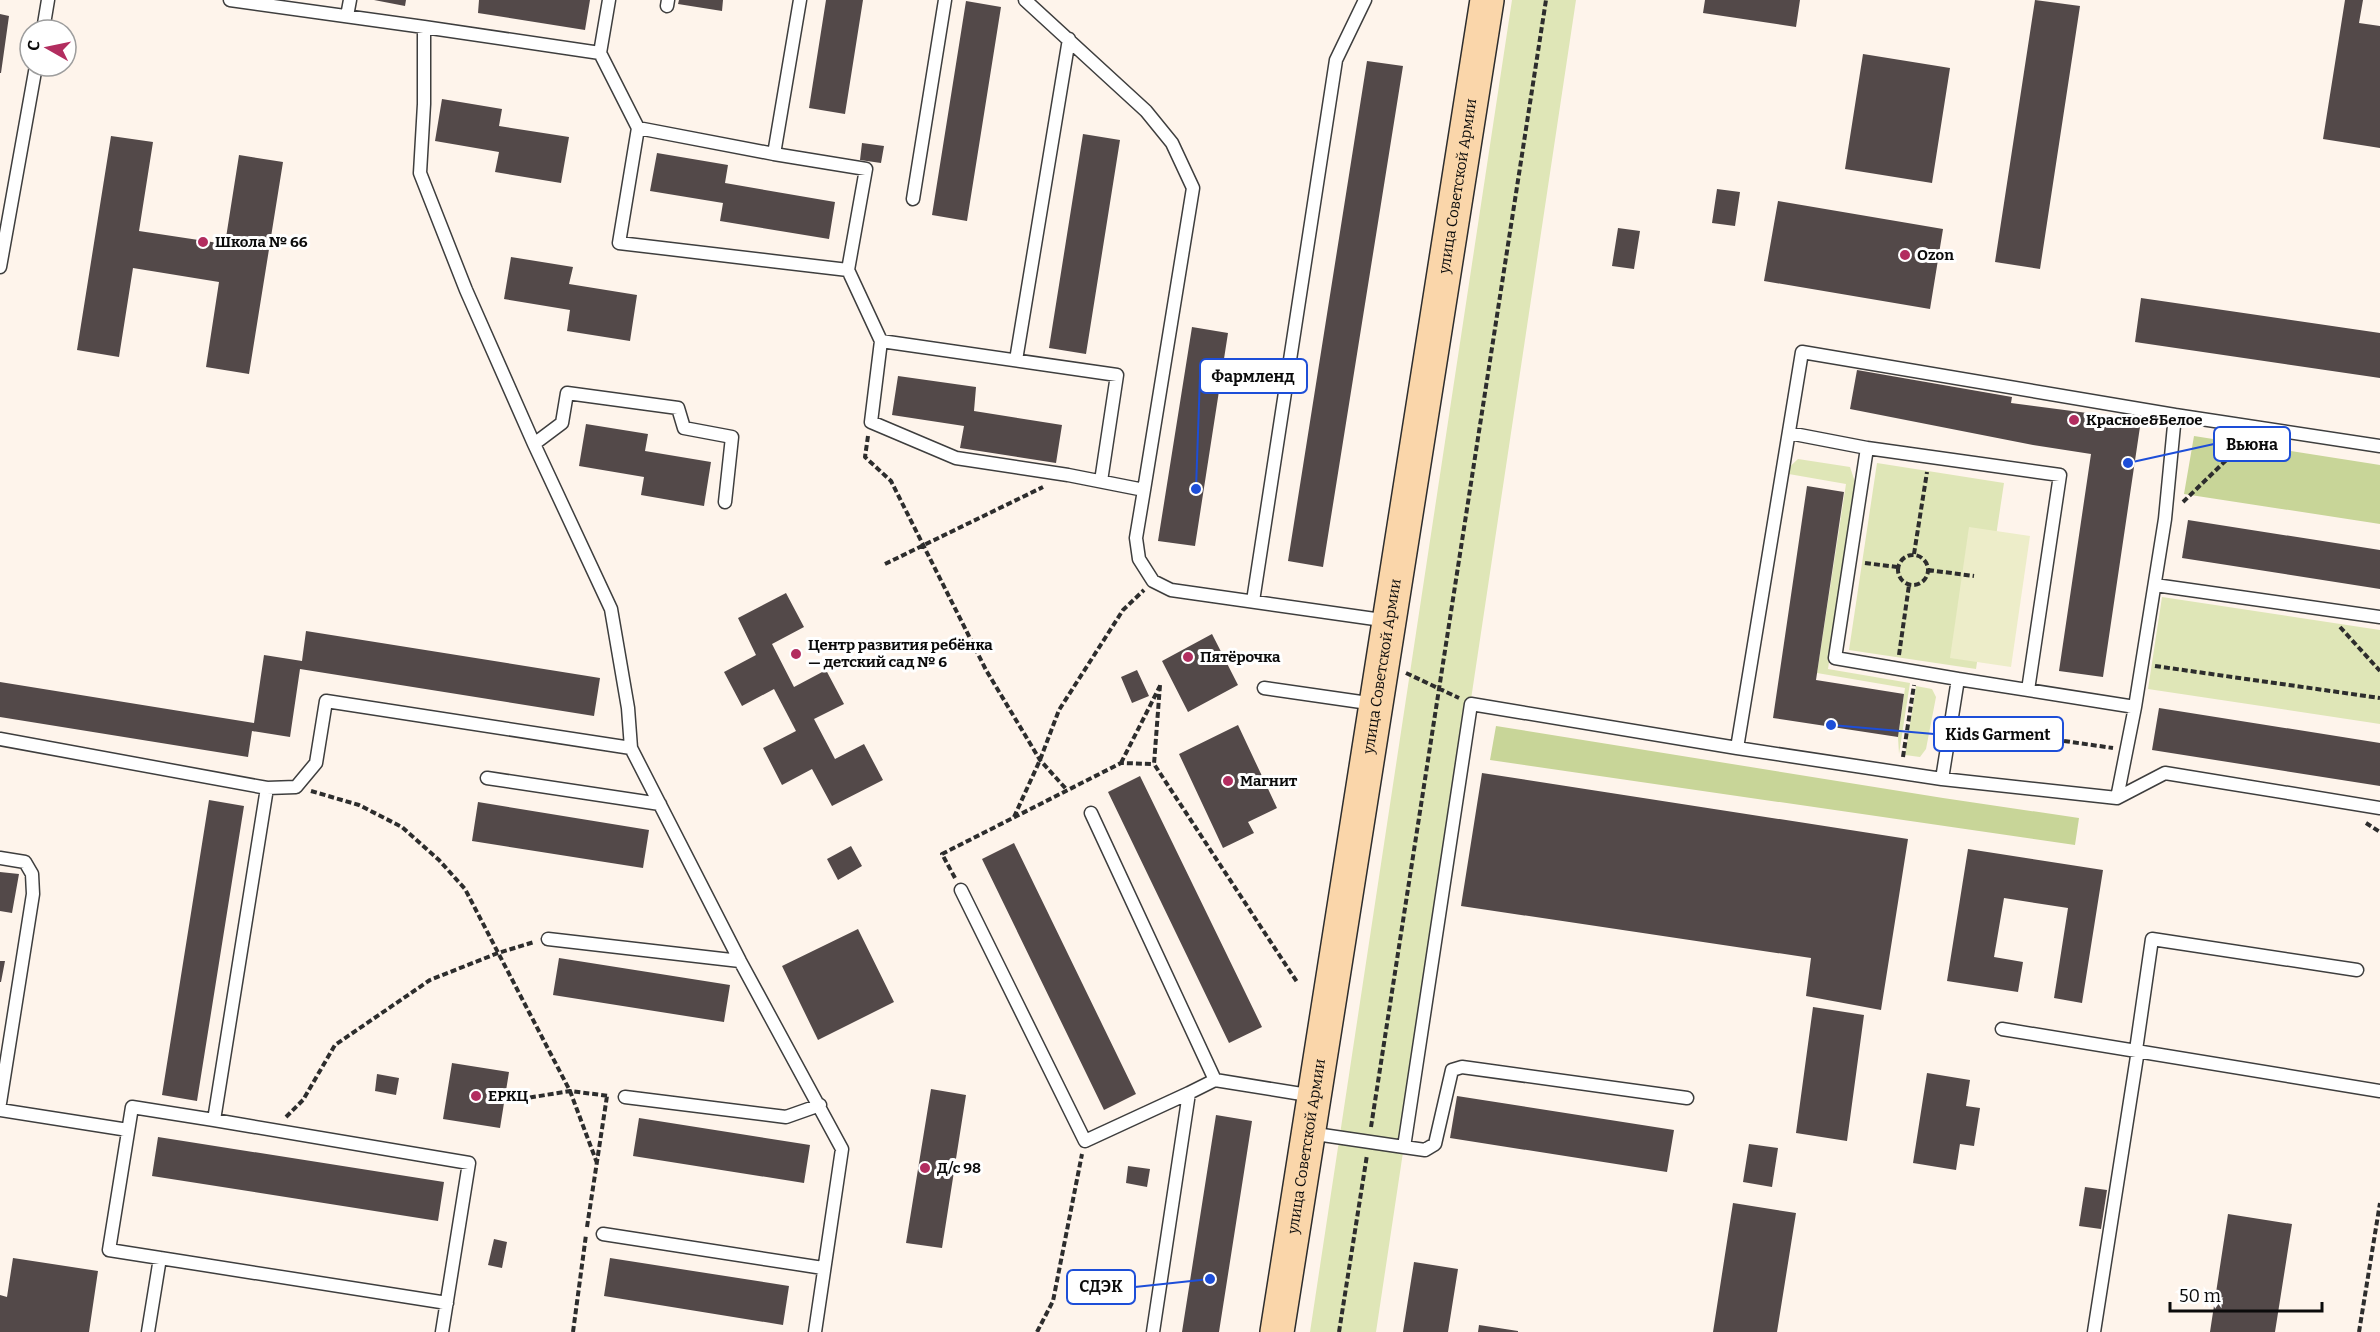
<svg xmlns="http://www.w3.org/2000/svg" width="2380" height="1332" viewBox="0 0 2380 1332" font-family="Bitter,serif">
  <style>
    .green { fill: #dfe6b7 }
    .forest { fill: #c8d598 }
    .pitch { fill: #ededc9 }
    .building { fill: #534949 }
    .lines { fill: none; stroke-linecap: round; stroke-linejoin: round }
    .lane-casing { stroke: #3e3e3e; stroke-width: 15 }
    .secondary-casing { stroke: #2d2d2d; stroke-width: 36 }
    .path { stroke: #2d2d2d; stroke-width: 4; stroke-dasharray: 6 3; stroke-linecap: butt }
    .lane { stroke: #fff; stroke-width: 12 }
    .secondary { stroke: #fad6aa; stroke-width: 33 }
    .poi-dot { fill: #b22d5f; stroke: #fff; stroke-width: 2 }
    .labels { text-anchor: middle; stroke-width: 6; stroke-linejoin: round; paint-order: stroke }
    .street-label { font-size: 15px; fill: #0b0b0b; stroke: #fff }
    .poi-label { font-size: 15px; font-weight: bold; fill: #0b0b0b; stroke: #fff; text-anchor: start }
    .leader { fill: none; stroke: #1d4ed8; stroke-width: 2 }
    .callout-dot { fill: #1d4ed8; stroke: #fff; stroke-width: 2 }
    .callout { fill: #fff; stroke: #1d4ed8; stroke-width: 2 }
    .callout-label { font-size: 16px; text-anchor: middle; font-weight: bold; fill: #0b0b0b }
  </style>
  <rect width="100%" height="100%" fill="#fef4eb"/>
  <!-- green -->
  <path class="green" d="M 1512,0 L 1576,0 L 1376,1332 L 1310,1332 Z
    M 1798,459 L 1850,467 L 1856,485 L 1828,669 L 1910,683 L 1899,754 L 1898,737 L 1905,688 L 1817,673 L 1846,484 L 1783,473 Z
    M 1877,463 L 2004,483 L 1976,669 L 1849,650 Z
    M 2162,597 L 2380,630 L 2380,724 L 2148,689 Z
    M 1916,686 L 1932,689 L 1936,697 L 1926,749 L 1920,757 L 1905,755 Z"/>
  <!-- forest -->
  <path class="forest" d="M 2194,436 L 2380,465 L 2380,524 L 2184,494 Z
    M 1496,726 L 1943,798 L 2079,818 L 2075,845 L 1490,760 Z"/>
  <!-- pitch -->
  <path class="pitch" d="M 1969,527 L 2030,536 L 2011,667 L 1950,658 Z"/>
  <!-- building -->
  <path class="building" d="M 374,0 L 406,0 L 405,6 Z
    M 479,0 L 590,0 L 585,30 L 478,13 Z
    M 679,0 L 723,0 L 722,11 L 678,4 Z
    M 826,0 L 863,0 L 845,114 L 809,108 Z
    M 1705,0 L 1800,0 L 1796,27 L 1703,13 Z
    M 2035,0 L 2080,6 L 2040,269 L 1995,262 Z
    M 2345,0 L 2363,0 L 2359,23 L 2380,26 L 2380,148 L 2323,139 Z
    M 966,1 L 1001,7 L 967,221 L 932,215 Z
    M 0,14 L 9,16 L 1,73 L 0,73 Z
    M 1863,54 L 1950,68 L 1932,183 L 1845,169 Z
    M 1367,61 L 1403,66 L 1323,567 L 1288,561 Z
    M 442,99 L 502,109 L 499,126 L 569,137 L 561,183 L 495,172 L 499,152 L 435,141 Z
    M 1083,134 L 1120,140 L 1086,354 L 1049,348 Z
    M 111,136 L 153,142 L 139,231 L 225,244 L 239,155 L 283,162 L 249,374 L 206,367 L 219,282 L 133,268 L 119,357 L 77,350 Z
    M 862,143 L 884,146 L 881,163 L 860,160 Z
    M 657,153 L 728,165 L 725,183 L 835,202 L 829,239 L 720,221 L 723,203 L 650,191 Z
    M 1717,189 L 1740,192 L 1735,226 L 1712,223 Z
    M 1778,201 L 1943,229 L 1930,309 L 1764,281 Z
    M 1618,228 L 1640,231 L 1634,269 L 1612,266 Z
    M 511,257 L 573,267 L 569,284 L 637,295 L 630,341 L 567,331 L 570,310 L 504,299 Z
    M 2141,298 L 2380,333 L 2380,378 L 2135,342 Z
    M 1192,327 L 1228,333 L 1195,546 L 1158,541 Z
    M 1857,370 L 2012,397 L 2011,403 L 2141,420 L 2103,677 L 2059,671 L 2091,454 L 2033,445 L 1850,409 Z
    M 898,376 L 976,387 L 974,411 L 1062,425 L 1056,463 L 960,448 L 964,426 L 892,415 Z
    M 586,424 L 648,434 L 645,451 L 711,462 L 704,506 L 641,495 L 644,477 L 579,466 Z
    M 1807,486 L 1844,492 L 1816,680 L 1904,694 L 1898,737 L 1773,718 Z
    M 2188,520 L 2380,550 L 2380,589 L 2182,558 Z
    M 786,593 L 804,627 L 772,644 L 794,687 L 826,670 L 844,704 L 814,719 L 835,759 L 864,744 L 883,780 L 832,806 L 812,769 L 782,785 L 763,748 L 796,731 L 774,689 L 742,706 L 724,672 L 756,655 L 738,618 Z
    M 306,631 L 600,678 L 594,716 L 300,669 L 290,737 L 252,731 L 248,757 L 0,717 L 0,682 L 254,723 L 264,655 L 302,661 Z
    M 1212,634 L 1238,685 L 1188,712 L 1162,661 Z
    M 1137,670 L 1149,696 L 1132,703 L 1121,677 Z
    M 2159,708 L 2380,743 L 2380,786 L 2152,750 Z
    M 1238,725 L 1277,808 L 1248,822 L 1254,833 L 1223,848 L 1179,754 Z
    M 1482,773 L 1908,839 L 1881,1010 L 1806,996 L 1811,958 L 1461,906 Z
    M 1140,776 L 1262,1027 L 1229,1043 L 1108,792 Z
    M 209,800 L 244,806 L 197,1101 L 162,1095 Z
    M 478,802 L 649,830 L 643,868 L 472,841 Z
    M 1014,843 L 1136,1094 L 1104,1110 L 982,859 Z
    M 851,846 L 862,866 L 838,880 L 827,859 Z
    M 1968,849 L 2103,870 L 2082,1003 L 2054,998 L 2068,908 L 2004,898 L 1994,957 L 2023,962 L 2018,992 L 1947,981 Z
    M 0,872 L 19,874 L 12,913 L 0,911 Z
    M 858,929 L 894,1002 L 818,1040 L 782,966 Z
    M 559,958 L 730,985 L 724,1022 L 553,995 Z
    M 0,961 L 5,961 L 1,982 L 0,982 Z
    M 1813,1007 L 1864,1015 L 1847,1141 L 1796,1133 Z
    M 452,1063 L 509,1072 L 500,1128 L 443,1119 Z
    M 1927,1073 L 1970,1080 L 1966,1106 L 1980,1108 L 1974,1146 L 1960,1144 L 1956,1170 L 1913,1163 Z
    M 377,1074 L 399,1078 L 396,1095 L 375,1091 Z
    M 931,1089 L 966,1095 L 942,1248 L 906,1243 Z
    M 1457,1096 L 1674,1130 L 1667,1172 L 1450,1138 Z
    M 1216,1115 L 1252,1121 L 1219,1332 L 1182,1332 Z
    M 639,1118 L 810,1145 L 804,1183 L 633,1156 Z
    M 158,1137 L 444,1182 L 438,1221 L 152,1176 Z
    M 1749,1144 L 1778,1148 L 1772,1187 L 1743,1182 Z
    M 1128,1166 L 1150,1169 L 1147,1187 L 1126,1183 Z
    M 2085,1187 L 2107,1190 L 2101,1229 L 2079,1226 Z
    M 1733,1203 L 1796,1213 L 1777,1332 L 1713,1332 Z
    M 2228,1214 L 2292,1224 L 2275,1332 L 2210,1332 Z
    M 494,1239 L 507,1242 L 502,1268 L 488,1265 Z
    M 13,1258 L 98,1271 L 89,1332 L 0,1332 L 0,1295 L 7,1297 Z
    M 610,1258 L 789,1286 L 783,1325 L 604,1296 Z
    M 1414,1262 L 1458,1269 L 1448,1332 L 1403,1332 Z
    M 1479,1325 L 1518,1331 L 1518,1332 L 1478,1332 Z"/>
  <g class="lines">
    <!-- lane casing -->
    <g class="lane-casing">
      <path id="lane" d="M 230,0 L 424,27 L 424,104 L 420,173 L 466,290 L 534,444 L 611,609 L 628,708 L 631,748 L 740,961 L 842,1149 L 815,1332
        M 800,0 L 774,154 L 866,169 L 848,270
        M 1025,0 L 1146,111 L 1172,143 L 1193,188 L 1144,490
        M 667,6 L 668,0
        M 347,16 L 350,0
        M 424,27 L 600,53 L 638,128
        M 43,30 L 48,0
        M 600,53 L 609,0
        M 774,154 L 638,128 L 619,243 L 848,270 L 881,341 L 871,422 L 956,458 L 1068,475 L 1144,490 L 1136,538 L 1139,559 L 1153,581 L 1171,590 L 1389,621
        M 913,199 L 945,0
        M 0,267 L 36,66
        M 881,341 L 1117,375 L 1101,481
        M 1016,360 L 1069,39
        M 1789,433 L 1867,448 L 1835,658 L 1958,679
        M 534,444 L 562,423 L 567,393 L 678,408 L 684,428 L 732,437 L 725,502
        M 1867,448 L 2060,475 L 2028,690
        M 2155,585 L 2380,617
        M 1253,601 L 1336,60 L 1365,0
        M 1264,688 L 1375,704
        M 0,739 L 267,788 L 214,1120 L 132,1107 L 109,1250 L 160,1258 L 148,1332
        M 1737,748 L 1942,779 L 2117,798 L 2165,773 L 2380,808
        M 487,778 L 660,804
        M 1942,779 L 1958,679 L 2135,707
        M 267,788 L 296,787 L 316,763 L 326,701 L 631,748
        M 2117,798 L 2135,707 L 2165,519 L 2175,415 L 2380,446
        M 1091,813 L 1215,1080
        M 0,858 L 25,862 L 32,874 L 33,894 L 0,1103
        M 961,890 L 1085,1141 L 1189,1093
        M 548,939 L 740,961
        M 2002,1029 L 2380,1091
        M 2136,1050 L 2152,939 L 2357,970
        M 625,1097 L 786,1117 L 820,1105
        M 0,1110 L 128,1130
        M 214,1120 L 469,1163 L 442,1332
        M 1309,1133 L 1404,1147 L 1471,704 L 1737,748 L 1802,352 L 2175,415
        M 1404,1147 L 1425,1150 L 1435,1144 L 1452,1070 L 1462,1067 L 1687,1098
        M 603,1234 L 823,1268
        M 160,1258 L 447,1303
        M 1153,1332 L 1189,1093 L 1215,1080 L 1314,1096
        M 2094,1332 L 2138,1050"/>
    </g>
    <!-- secondary casing -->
    <g class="secondary-casing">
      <g id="secondary">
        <path id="s1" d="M 1277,1332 L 1487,0"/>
      </g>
    </g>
    <!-- path -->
    <path class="path" d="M 868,436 L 865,457 L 891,481 L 986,670 L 1040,760 L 1067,790
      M 2183,502 L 2247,440
      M 1914,554 L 1927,472
      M1898 570a15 15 0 1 1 30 0a15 15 0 1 1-30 0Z
      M 1865,563 L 1897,567
      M 885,564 L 1043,487
      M 1928,570 L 1974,576
      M 2340,627 L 2380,671
      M 1899,655 L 1909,585
      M 2155,666 L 2380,698
      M 1406,673 L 1459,698
      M 1160,685 L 1154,764 L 1297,982
      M 1966,727 L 2113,748
      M 1903,757 L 1914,685
      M 1121,763 L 1160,686
      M 311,791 L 359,805 L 402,827 L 439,860 L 465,889 L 570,1091 L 597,1163
      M 1014,817 L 1040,760 L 1059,710 L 1123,610 L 1144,590
      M 2366,823 L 2380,832
      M 955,878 L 942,854 L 1121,763 L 1154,764
      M 521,1099 L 570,1091 L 609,1096
      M 286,1117 L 303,1100 L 335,1045 L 430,980 L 498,953 L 534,942
      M 1371,1127 L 1546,0
      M 587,1227 L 607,1096
      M 573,1332 L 586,1235
      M 1037,1332 L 1053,1301 L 1082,1154
      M 1339,1332 L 1367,1155
      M 2359,1332 L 2380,1203"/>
    <!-- lane -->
    <use href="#lane" class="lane"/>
    <!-- secondary -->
    <use href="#secondary" class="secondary"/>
  </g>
  <!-- markers -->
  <g class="poi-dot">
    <circle cx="203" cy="242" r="6"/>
    <circle cx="1905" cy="255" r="6"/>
    <circle cx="2074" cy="420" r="6"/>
    <circle cx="796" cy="654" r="6"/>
    <circle cx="1188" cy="657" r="6"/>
    <circle cx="1228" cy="781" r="6"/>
    <circle cx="476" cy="1096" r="6"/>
    <circle cx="925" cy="1168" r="6"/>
  </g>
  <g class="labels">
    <!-- street labels -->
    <g class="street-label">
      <text dy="5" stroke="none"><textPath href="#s1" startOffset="1160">улица Советской Армии</textPath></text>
      <text dy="5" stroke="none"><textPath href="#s1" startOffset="674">улица Советской Армии</textPath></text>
      <text dy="5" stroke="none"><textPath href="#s1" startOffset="188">улица Советской Армии</textPath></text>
    </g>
    <!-- poi labels -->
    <g class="poi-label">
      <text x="215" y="247">Школа № 66</text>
      <text x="1917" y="260">Ozon</text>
      <text x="2086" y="425">Красное&amp;Белое</text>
      <text x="808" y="650">Центр развития ребёнка<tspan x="808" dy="17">— детский сад № 6</tspan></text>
      <text x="1200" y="662">Пятёрочка</text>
      <text x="1240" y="786">Магнит</text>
      <text x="488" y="1101">ЕРКЦ</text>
      <text x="937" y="1173">Д/с 98</text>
    </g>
  </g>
  <!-- callouts -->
  <path class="leader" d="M1196 489L1200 376M2128 463L2214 444M1831 725L1934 734M1210 1279L1135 1287"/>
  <g class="callout-dot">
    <circle cx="1196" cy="489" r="6"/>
    <circle cx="2128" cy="463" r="6"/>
    <circle cx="1831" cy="725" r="6"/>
    <circle cx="1210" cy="1279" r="6"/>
  </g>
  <g class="callout">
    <rect x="1200" y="359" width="107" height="34" rx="6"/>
    <rect x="2214" y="427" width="76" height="34" rx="6"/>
    <rect x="1934" y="717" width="129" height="34" rx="6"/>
    <rect x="1067" y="1270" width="68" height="34" rx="6"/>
  </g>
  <g class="callout-label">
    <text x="1253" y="382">Фармленд</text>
    <text x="2252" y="450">Вьюна</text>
    <text x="1998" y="740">Kids Garment</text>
    <text x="1101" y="1292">СДЭК</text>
  </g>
  <!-- north arrow -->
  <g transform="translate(48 48) rotate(279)"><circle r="28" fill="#ffffff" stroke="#9d9d9d" stroke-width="1.5"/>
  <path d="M0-4.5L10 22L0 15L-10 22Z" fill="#b22d5f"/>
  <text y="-9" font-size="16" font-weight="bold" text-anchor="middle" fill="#0b0b0b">С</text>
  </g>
  <!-- scale -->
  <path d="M2170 1302v9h152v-9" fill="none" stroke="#0b0b0b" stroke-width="3"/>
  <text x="2179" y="1302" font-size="18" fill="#0b0b0b" stroke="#ffffff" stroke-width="4.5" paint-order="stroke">50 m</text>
</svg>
